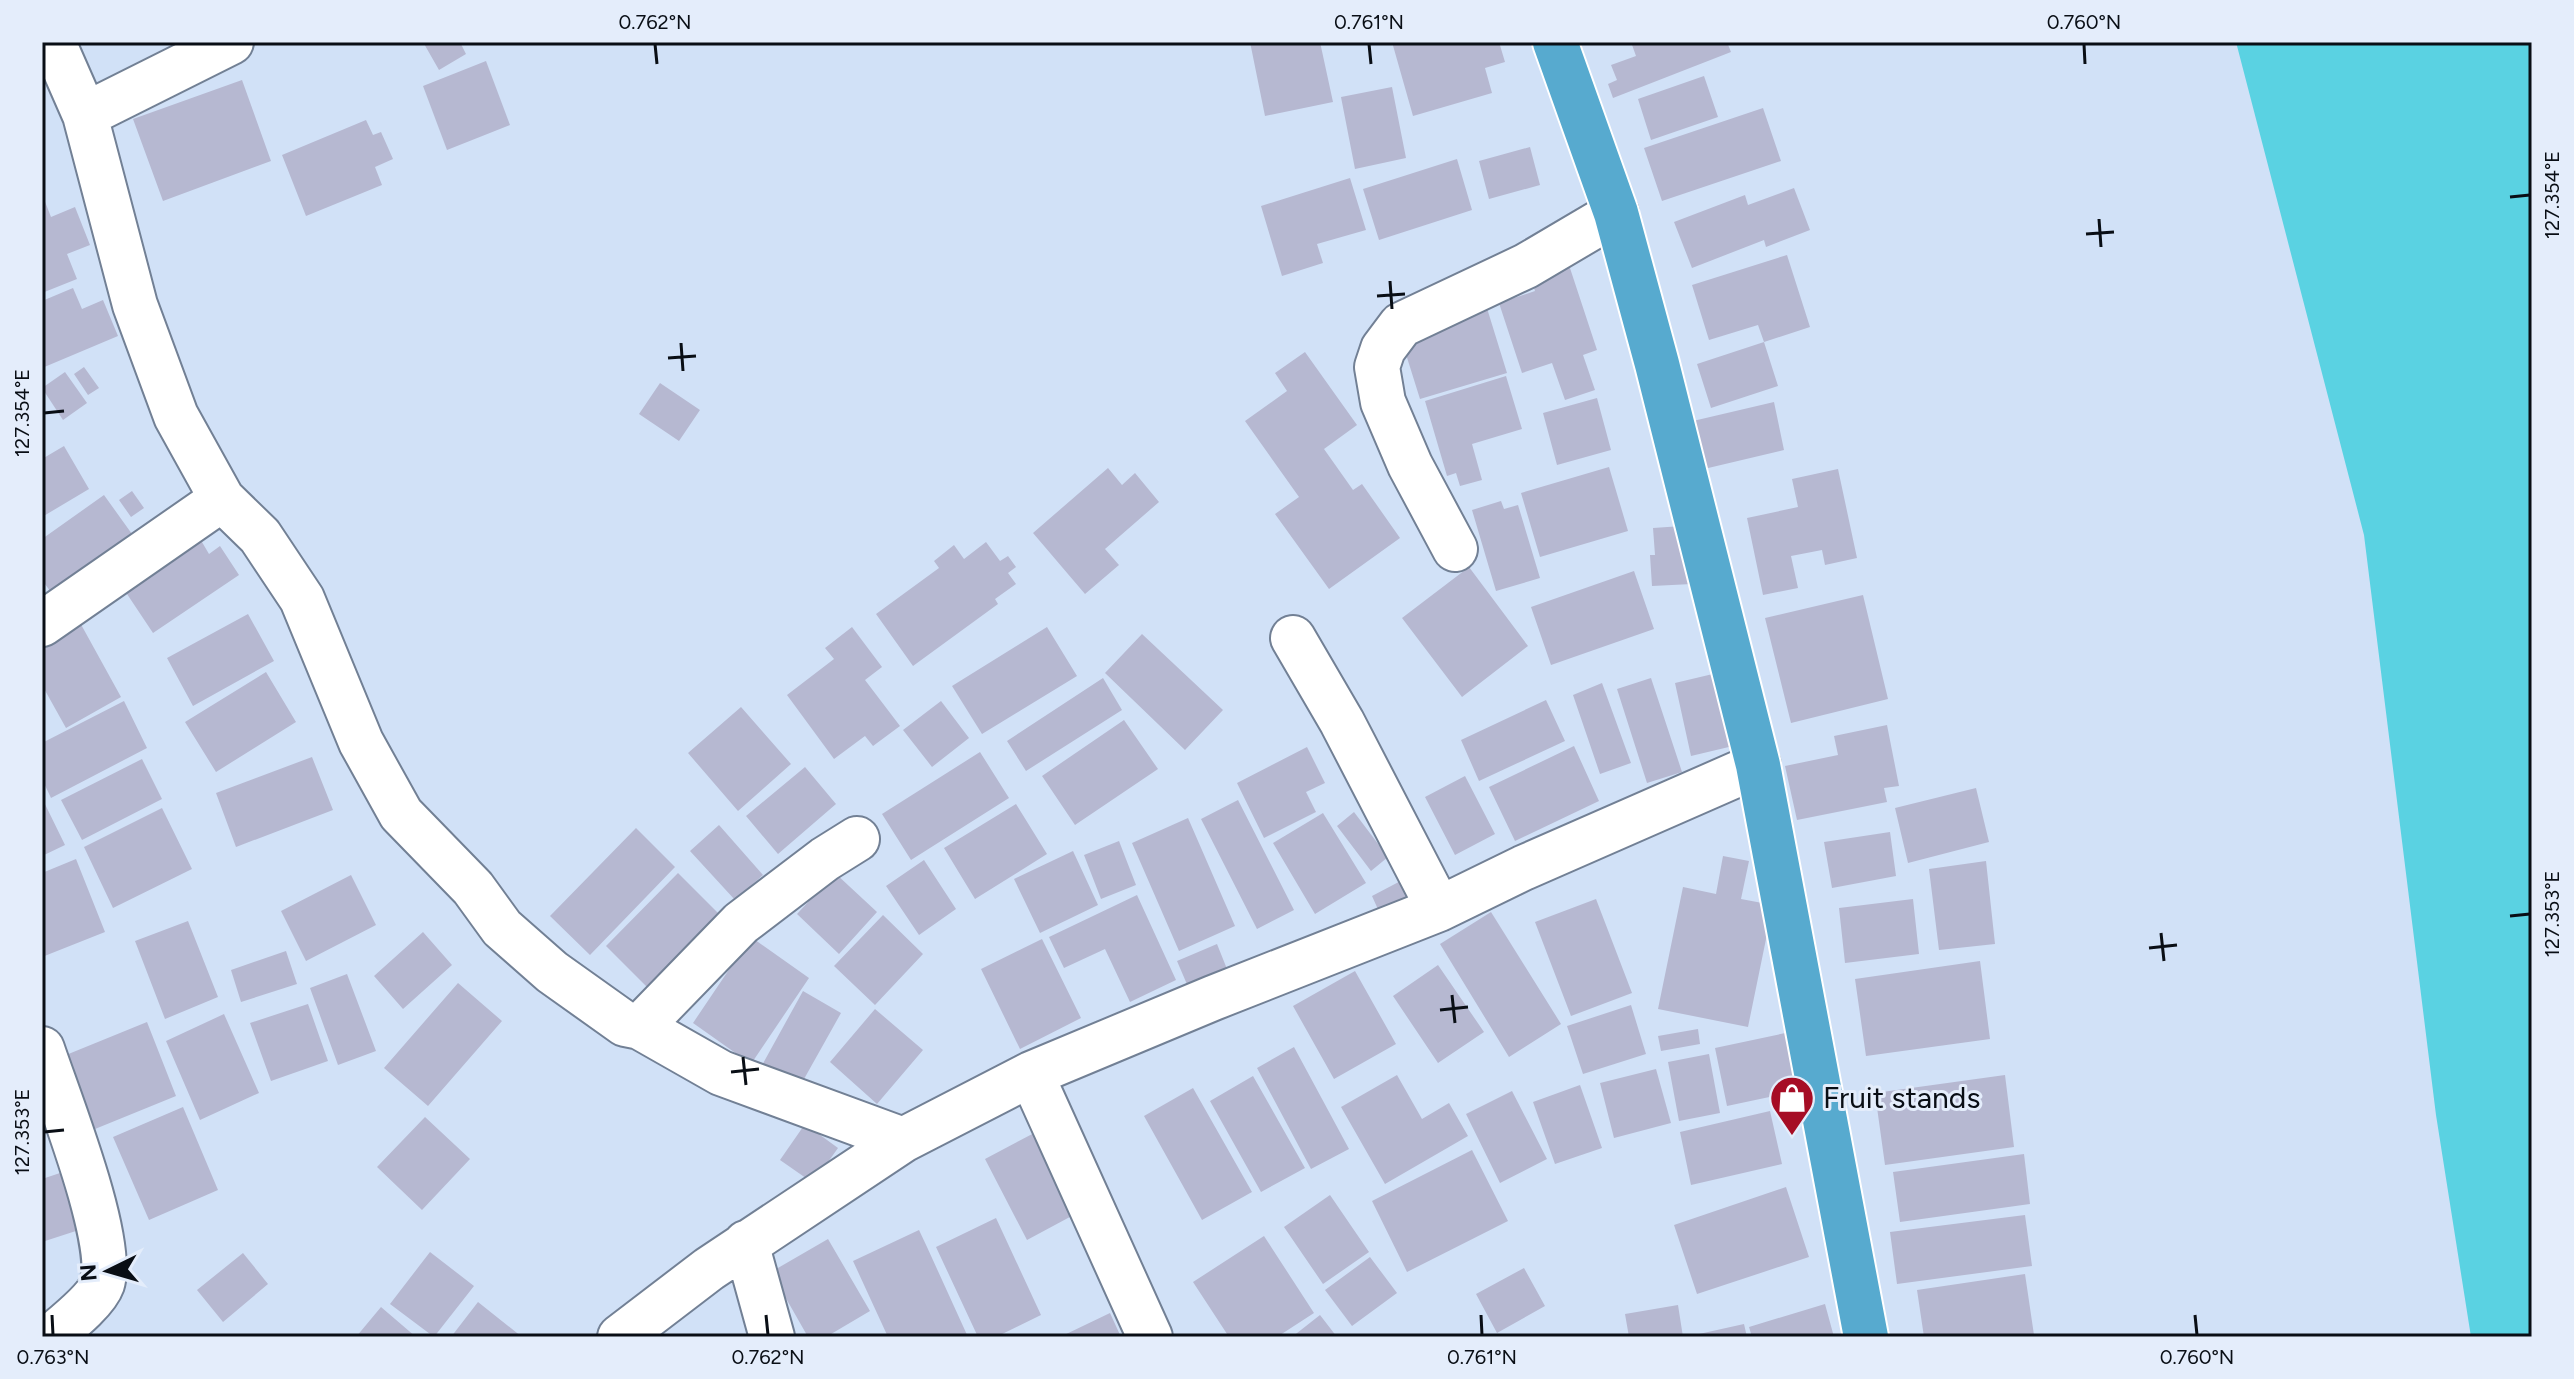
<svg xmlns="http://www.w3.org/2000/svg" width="2574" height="1379" viewBox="0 0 2574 1379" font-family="Figtree,sans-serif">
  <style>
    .water { fill: #5ad2e2 }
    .building { fill: #b6b8d1 }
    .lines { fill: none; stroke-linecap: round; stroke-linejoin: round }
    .minor-casing { stroke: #728095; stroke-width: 48 }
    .trunk-casing { stroke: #fff; stroke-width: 48 }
    .minor { stroke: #fff; stroke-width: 44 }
    .trunk { stroke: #57aacf; stroke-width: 44 }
    .ticks { fill: none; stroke: #090e15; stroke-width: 3 }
    .labels { text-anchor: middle; stroke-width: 6; stroke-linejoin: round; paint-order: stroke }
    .poi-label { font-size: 30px; fill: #090e15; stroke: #e4edfb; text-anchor: start }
    .neatline { fill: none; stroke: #090e15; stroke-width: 3 }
    .ticks-label { font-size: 20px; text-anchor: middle; fill: #090e15 }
  </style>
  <rect width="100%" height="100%" fill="#d1e1f7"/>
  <!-- water -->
  <path class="water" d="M 2236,42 L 2532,42 L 2532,1337 L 2471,1337 L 2436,1115 L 2364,535 Z"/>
  <!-- building -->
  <path class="building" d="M 423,42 L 460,42 L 466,54 L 439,70 Z
    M 1250,42 L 1320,42 L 1333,102 L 1265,116 Z
    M 1392,42 L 1499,42 L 1505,62 L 1485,68 L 1492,93 L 1413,116 Z
    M 1631,42 L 1727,42 L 1731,52 L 1613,98 L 1608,84 L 1617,80 L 1611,65 L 1636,56 Z
    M 486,61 L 510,125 L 447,150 L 423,86 Z
    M 1704,76 L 1718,117 L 1651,140 L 1638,99 Z
    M 242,80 L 271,161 L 163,201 L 133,119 Z
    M 1392,87 L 1406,158 L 1355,169 L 1341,97 Z
    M 1763,108 L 1781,161 L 1662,201 L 1644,148 Z
    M 366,120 L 373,135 L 381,132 L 393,159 L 375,167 L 382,185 L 306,216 L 282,155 Z
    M 1530,147 L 1540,185 L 1489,199 L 1479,161 Z
    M 1457,159 L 1472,210 L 1379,240 L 1363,189 Z
    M 1350,178 L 1366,230 L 1317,244 L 1323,263 L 1282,276 L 1261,206 Z
    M 1794,188 L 1810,230 L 1766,247 L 1764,240 L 1692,268 L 1674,222 L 1745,195 L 1748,205 Z
    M 42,194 L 51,217 L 75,207 L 90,245 L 67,254 L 77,279 L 42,293 Z
    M 1787,255 L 1810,327 L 1764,342 L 1778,386 L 1711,408 L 1697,364 L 1764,342 L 1758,325 L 1709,340 L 1692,285 Z
    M 1567,259 L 1597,350 L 1583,355 L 1595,390 L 1565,400 L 1552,363 L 1522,373 L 1499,303 L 1535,291 L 1529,272 Z
    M 73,288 L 82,309 L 103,300 L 118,336 L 42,368 L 42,301 Z
    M 1486,305 L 1507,373 L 1420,399 L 1399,332 Z
    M 1305,352 L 1357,425 L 1324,449 L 1353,490 L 1362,484 L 1400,538 L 1329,589 L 1275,514 L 1299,497 L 1245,421 L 1287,391 L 1275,373 Z
    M 84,367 L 99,388 L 88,395 L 74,374 Z
    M 65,372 L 87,403 L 63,420 L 42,388 Z
    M 1506,376 L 1522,429 L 1472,444 L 1482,480 L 1460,486 L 1456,473 L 1447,476 L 1425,401 Z
    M 660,383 L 700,410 L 679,441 L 639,414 Z
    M 1597,398 L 1611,450 L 1557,465 L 1543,413 Z
    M 1774,402 L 1784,450 L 1704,469 L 1693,421 Z
    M 64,446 L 89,489 L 42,517 L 42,459 Z
    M 1609,467 L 1628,531 L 1540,557 L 1521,493 Z
    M 1108,468 L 1122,485 L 1135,473 L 1159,502 L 1105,549 L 1119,565 L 1085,594 L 1033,533 Z
    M 1838,469 L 1857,558 L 1825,565 L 1822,550 L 1791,556 L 1798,588 L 1763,595 L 1747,518 L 1798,507 L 1792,479 Z
    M 132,491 L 144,508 L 131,517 L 119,500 Z
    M 104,495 L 137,541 L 56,599 L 42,580 L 42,539 Z
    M 1501,501 L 1504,509 L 1518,505 L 1540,578 L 1496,591 L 1472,510 Z
    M 1682,526 L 1692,584 L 1652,586 L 1650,555 L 1655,555 L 1653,528 Z
    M 199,537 L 209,554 L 220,546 L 239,575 L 153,633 L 123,588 Z
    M 986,542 L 1000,561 L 1008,556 L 1016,567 L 1008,573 L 1016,584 L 995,599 L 998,604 L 913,666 L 876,614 L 939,568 L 934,561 L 954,545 L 964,559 Z
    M 1469,567 L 1528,646 L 1462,697 L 1402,618 Z
    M 1634,571 L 1654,629 L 1551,665 L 1531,607 Z
    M 1863,595 L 1888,699 L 1791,723 L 1765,618 Z
    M 248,614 L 274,661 L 193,706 L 167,658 Z
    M 78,619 L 121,697 L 66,728 L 42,685 L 42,639 Z
    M 852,627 L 882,667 L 865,680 L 900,726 L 873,746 L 865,736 L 834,759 L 787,695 L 834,659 L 825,648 Z
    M 1047,627 L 1077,676 L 982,734 L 952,686 Z
    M 1142,634 L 1223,710 L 1185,750 L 1105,673 Z
    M 266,672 L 296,722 L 216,772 L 185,722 Z
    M 1717,673 L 1733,746 L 1691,756 L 1675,683 Z
    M 1103,678 L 1122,710 L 1026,771 L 1007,741 Z
    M 1651,678 L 1682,772 L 1647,783 L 1617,689 Z
    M 1602,683 L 1631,763 L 1600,774 L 1573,695 Z
    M 1546,700 L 1565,741 L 1479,781 L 1461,740 Z
    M 124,701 L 147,748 L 51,798 L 42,779 L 42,743 Z
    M 941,701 L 969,738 L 932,767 L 903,730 Z
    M 741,707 L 791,764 L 738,811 L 688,753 Z
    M 1124,720 L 1158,769 L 1075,825 L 1042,776 Z
    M 1887,725 L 1899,786 L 1884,788 L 1887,802 L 1797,820 L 1785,766 L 1838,755 L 1834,736 Z
    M 1574,746 L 1599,801 L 1515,841 L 1489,787 Z
    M 1307,747 L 1325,783 L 1306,792 L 1316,812 L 1264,838 L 1237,783 Z
    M 980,752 L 1009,798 L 911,860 L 882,814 Z
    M 312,757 L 333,810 L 236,847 L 216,793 Z
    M 142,759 L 162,799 L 82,840 L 61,800 Z
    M 805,767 L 836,804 L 778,854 L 746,816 Z
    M 1465,776 L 1495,834 L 1455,855 L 1425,797 Z
    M 1976,788 L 1989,842 L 1908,863 L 1895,808 Z
    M 42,798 L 65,845 L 42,856 Z
    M 1238,800 L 1294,910 L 1257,929 L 1201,819 Z
    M 1016,804 L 1047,854 L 975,899 L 944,848 Z
    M 162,808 L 192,869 L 113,908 L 84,847 Z
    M 1354,812 L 1388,857 L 1371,871 L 1337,826 Z
    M 1323,813 L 1366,883 L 1315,914 L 1273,843 Z
    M 1188,818 L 1235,926 L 1179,951 L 1132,843 Z
    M 719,825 L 763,875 L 735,900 L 690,851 Z
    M 636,828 L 675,867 L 590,955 L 550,916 Z
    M 1890,832 L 1896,876 L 1832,888 L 1824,842 Z
    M 1119,841 L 1136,885 L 1101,899 L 1084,855 Z
    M 1073,851 L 1098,905 L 1040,933 L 1014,879 Z
    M 1723,856 L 1749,861 L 1741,899 L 1773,905 L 1748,1027 L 1658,1009 L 1683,887 L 1716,894 Z
    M 76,859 L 105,932 L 42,957 L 42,873 Z
    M 924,860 L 956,909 L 919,935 L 886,886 Z
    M 1986,861 L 1995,944 L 1939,950 L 1929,869 Z
    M 678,873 L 720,915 L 648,988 L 606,946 Z
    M 835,873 L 877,912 L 839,954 L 797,914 Z
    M 351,875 L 376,925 L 306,961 L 281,911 Z
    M 1412,875 L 1422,894 L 1381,916 L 1372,896 Z
    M 1137,895 L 1176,980 L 1130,1002 L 1105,949 L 1064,968 L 1049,937 Z
    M 1596,899 L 1632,993 L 1571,1016 L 1535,922 Z
    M 1913,899 L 1919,954 L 1845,963 L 1839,908 Z
    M 1491,912 L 1561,1024 L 1509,1057 L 1440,944 Z
    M 883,915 L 923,954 L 875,1005 L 834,966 Z
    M 188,921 L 218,997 L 165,1019 L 135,941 Z
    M 423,932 L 452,965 L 403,1009 L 374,976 Z
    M 751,937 L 809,978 L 751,1064 L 693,1023 Z
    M 1042,939 L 1081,1018 L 1020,1049 L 981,969 Z
    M 1217,944 L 1231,979 L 1192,996 L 1177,961 Z
    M 286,951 L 297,984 L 241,1002 L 231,970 Z
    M 1980,961 L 1990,1039 L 1866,1056 L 1855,979 Z
    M 1438,965 L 1484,1032 L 1438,1063 L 1393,996 Z
    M 1355,971 L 1396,1044 L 1334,1079 L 1293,1006 Z
    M 347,974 L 376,1051 L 338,1065 L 310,988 Z
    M 458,983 L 502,1021 L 428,1106 L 384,1068 Z
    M 803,991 L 841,1013 L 799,1088 L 761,1067 Z
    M 308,1004 L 328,1061 L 271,1081 L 250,1023 Z
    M 1631,1005 L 1646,1054 L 1583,1074 L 1567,1026 Z
    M 875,1009 L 923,1050 L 877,1104 L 830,1062 Z
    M 224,1014 L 259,1093 L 200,1120 L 166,1041 Z
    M 147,1022 L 176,1096 L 95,1129 L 66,1055 Z
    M 1698,1029 L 1700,1044 L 1661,1051 L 1658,1036 Z
    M 1790,1032 L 1802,1090 L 1727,1106 L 1715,1048 Z
    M 1294,1047 L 1349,1149 L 1311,1169 L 1257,1068 Z
    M 1709,1054 L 1720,1113 L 1679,1121 L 1668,1062 Z
    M 1656,1069 L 1671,1123 L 1614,1138 L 1600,1083 Z
    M 1397,1075 L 1422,1119 L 1449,1103 L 1468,1136 L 1385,1184 L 1341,1107 Z
    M 2005,1075 L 2014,1147 L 1885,1165 L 1875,1093 Z
    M 1253,1076 L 1305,1168 L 1261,1192 L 1210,1101 Z
    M 1580,1085 L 1602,1148 L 1555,1164 L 1533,1102 Z
    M 1193,1088 L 1252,1192 L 1202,1220 L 1144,1116 Z
    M 1512,1091 L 1547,1159 L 1500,1183 L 1466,1114 Z
    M 183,1107 L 218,1190 L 149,1220 L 113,1137 Z
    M 1770,1111 L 1782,1164 L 1691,1185 L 1680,1132 Z
    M 425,1117 L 470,1159 L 422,1210 L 377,1167 Z
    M 805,1124 L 838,1148 L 813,1183 L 780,1160 Z
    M 1038,1131 L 1081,1211 L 1027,1240 L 985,1159 Z
    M 1472,1150 L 1508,1221 L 1407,1272 L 1372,1201 Z
    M 2024,1154 L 2030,1204 L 1900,1222 L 1893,1172 Z
    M 63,1172 L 82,1229 L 42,1242 L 42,1179 Z
    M 1786,1187 L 1809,1257 L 1697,1294 L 1674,1225 Z
    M 1330,1195 L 1369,1252 L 1323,1284 L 1284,1227 Z
    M 2025,1215 L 2032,1266 L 1897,1284 L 1890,1232 Z
    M 996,1218 L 1041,1315 L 996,1337 L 978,1337 L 936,1247 Z
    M 919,1230 L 927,1247 L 968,1337 L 888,1337 L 853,1261 Z
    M 1264,1236 L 1314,1313 L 1277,1337 L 1229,1337 L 1193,1282 Z
    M 828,1239 L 870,1311 L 826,1337 L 808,1337 L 771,1272 Z
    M 430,1252 L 474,1286 L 434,1337 L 390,1304 Z
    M 243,1253 L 268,1284 L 223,1322 L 197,1290 Z
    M 1370,1257 L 1397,1293 L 1352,1326 L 1325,1290 Z
    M 1524,1268 L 1545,1306 L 1497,1333 L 1476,1294 Z
    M 2025,1274 L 2034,1335 L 1924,1337 L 1917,1290 Z
    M 478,1302 L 522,1337 L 451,1337 Z
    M 1825,1304 L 1834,1337 L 1752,1337 L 1749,1327 Z
    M 1678,1305 L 1683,1337 L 1629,1337 L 1625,1314 Z
    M 381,1307 L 416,1337 L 356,1337 Z
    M 1110,1313 L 1121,1337 L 1060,1337 Z
    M 1320,1315 L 1337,1337 L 1292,1337 Z
    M 1744,1324 L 1747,1337 L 1700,1337 L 1699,1334 Z"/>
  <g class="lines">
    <!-- minor casing -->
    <g class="minor-casing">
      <path id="minor" d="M 53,42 L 85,115
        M 231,42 L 85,115 L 135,305 L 176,416 L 222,499 L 260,536 L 302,599 L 361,742 L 401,814 L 473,888 L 502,928 L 552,972 L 625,1024 L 640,1027 L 721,1073 L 903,1140
        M 1455,549 L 1410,465 L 1383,402 L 1377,367 L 1383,349 L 1401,325 L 1526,266 L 1616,213
        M 42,624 L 222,499
        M 1293,638 L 1342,722 L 1439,909
        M 640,1027 L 741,923 L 825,859 L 857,839
        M 42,1049 C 58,1097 116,1242 102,1284 C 96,1301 65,1325 51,1337
        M 1031,1074 L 1150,1337
        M 746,1243 L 772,1337
        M 620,1337 L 709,1269 L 903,1140 L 1031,1074 L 1213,998 L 1439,909 L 1523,868 L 1758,765"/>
    </g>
    <!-- trunk casing -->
    <g class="trunk-casing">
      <path id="trunk" d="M 1555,42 L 1616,213 L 1657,364 L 1758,765 L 1866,1337"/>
    </g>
    <!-- minor -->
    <use href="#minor" class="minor"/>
    <!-- trunk -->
    <use href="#trunk" class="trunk"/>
  </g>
  <!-- ticks -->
  <path class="ticks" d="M 655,44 L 657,64M 1369,44 L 1371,64M 2084,44 L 2085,64M 2510,197 L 2530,195M 2099,219 L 2101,247M 2086,234 L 2114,232M 1390,281 L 1392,309M 1377,296 L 1405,294M 681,343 L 683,371M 668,358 L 696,356M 44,413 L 64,411M 2510,916 L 2530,914M 2161,933 L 2164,961M 2149,948 L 2177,945M 1452,995 L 1455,1023M 1440,1010 L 1468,1007M 743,1057 L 746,1085M 731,1072 L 759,1069M 44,1132 L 64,1130M 52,1315 L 53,1335M 766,1315 L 768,1335M 1481,1315 L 1482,1335M 2195,1315 L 2197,1335"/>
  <!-- icons -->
  <defs>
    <g id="shop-pin" transform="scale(2.3)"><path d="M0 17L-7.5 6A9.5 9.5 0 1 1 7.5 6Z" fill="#a60d25" stroke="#e4edfb"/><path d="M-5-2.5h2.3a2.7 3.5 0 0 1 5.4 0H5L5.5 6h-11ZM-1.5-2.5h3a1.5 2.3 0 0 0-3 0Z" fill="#fff"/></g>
  </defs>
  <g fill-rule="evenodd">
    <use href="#shop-pin" x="1792" y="1098"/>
  </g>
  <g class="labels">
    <!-- poi labels -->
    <g class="poi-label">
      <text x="1823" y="1108">Fruit stands</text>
    </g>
  </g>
  <!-- border -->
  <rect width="2574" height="1379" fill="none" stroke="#e4edfb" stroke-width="88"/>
  <!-- north arrow -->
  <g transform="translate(108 1271) rotate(265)" stroke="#e4edfb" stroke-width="6" paint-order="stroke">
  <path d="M0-6L14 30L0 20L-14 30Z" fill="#090e15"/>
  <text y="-12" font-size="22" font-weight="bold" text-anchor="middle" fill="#090e15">N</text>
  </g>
  <rect x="44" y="44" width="2486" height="1291" class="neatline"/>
  <g class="ticks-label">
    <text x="655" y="29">0.762°N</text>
    <text x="1369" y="29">0.761°N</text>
    <text x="2084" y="29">0.760°N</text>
    <text transform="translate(2552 195) rotate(-90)" y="7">127.354°E</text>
    <text transform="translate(22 413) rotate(-90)" y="7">127.354°E</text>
    <text transform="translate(2552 914) rotate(-90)" y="7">127.353°E</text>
    <text transform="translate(22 1132) rotate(-90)" y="7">127.353°E</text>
    <text x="53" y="1364">0.763°N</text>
    <text x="768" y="1364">0.762°N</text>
    <text x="1482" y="1364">0.761°N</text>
    <text x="2197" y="1364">0.760°N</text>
  </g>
</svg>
